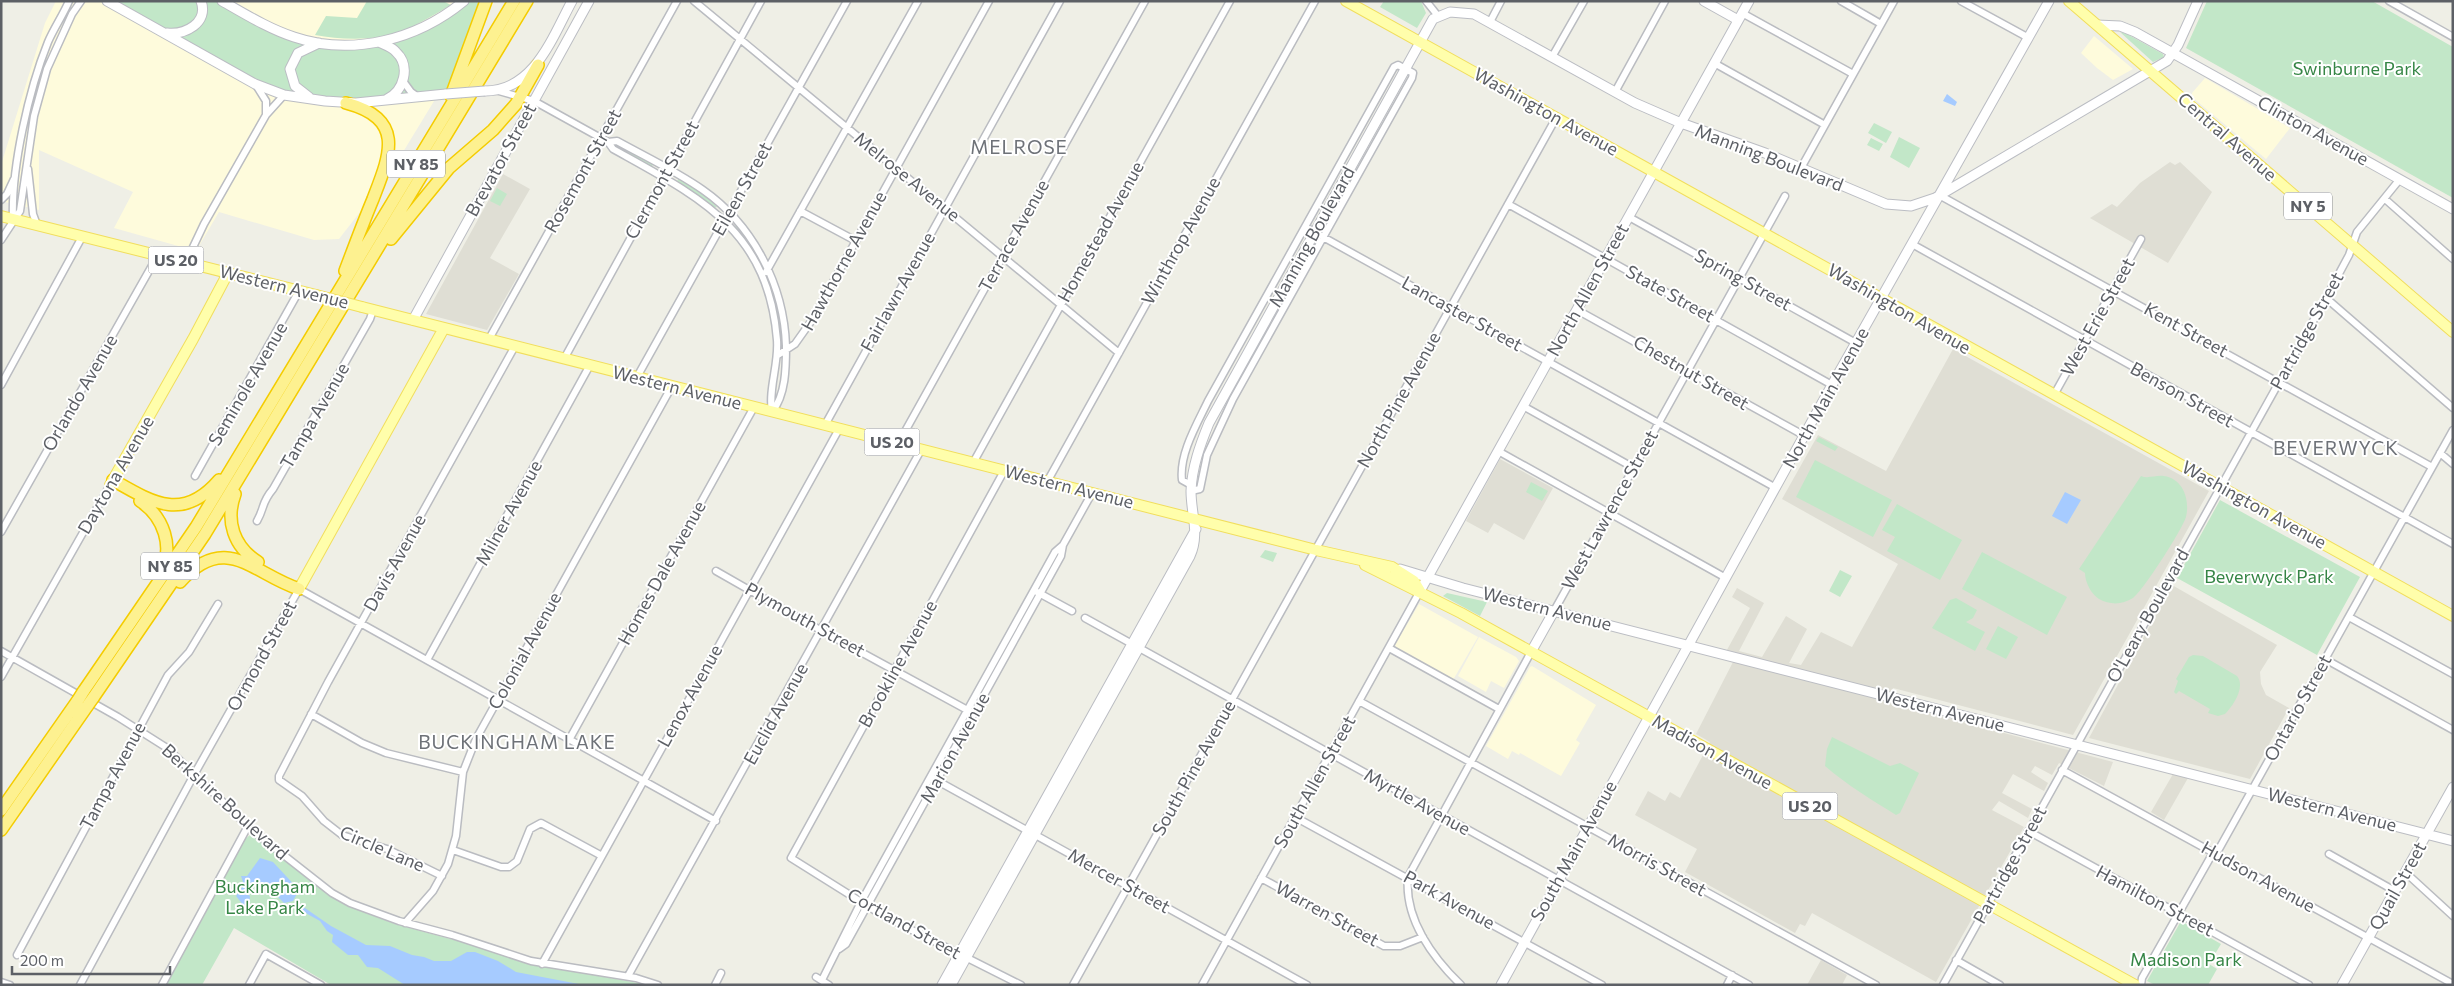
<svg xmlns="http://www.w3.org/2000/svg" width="2454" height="986" viewBox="0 0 2454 986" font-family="Commissioner,sans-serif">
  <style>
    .commercial { fill: #fefbdc }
    .education { fill: #dfded4 }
    .green { fill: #c2e7c8 }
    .water { fill: #a6cbff }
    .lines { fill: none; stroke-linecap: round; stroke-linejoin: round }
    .street-casing { stroke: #babcc1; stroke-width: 9 }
    .secondary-casing { stroke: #bbbdc3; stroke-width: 11 }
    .primary-casing { stroke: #f1de5d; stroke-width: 12 }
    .highway-casing { stroke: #f4cc01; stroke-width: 14 }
    .street { stroke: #fff; stroke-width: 6 }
    .secondary { stroke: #fff; stroke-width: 9 }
    .primary { stroke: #fffeab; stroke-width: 10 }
    .highway { stroke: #fdf190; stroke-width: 11 }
    .secondary-bridge-casing { stroke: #bbbdc3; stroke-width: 11; stroke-linecap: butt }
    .primary-bridge-casing { stroke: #f1de5d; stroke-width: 12; stroke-linecap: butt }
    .highway-bridge-casing { stroke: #f4cc01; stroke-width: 14; stroke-linecap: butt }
    .secondary-bridge { stroke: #fff; stroke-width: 9 }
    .primary-bridge { stroke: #fffeab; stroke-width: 10 }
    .highway-bridge { stroke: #fdf190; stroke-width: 11 }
    .labels { text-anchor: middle; stroke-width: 4; stroke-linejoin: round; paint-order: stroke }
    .shield { fill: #fff; stroke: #8e9094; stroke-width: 1 }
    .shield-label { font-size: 16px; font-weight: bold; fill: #5d6066 }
    .park-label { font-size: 18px; fill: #358545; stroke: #fff }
    .street-label { font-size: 18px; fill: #5d6066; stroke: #fff }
    .neighbourhood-label { font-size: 19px; letter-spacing: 1px; fill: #6e7278; stroke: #fff }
  </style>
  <rect width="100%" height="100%" fill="#efefe6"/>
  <!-- commercial -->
  <path class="commercial" d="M 56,1 L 495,1 L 389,175 L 339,239 L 314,240 L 219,212 L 196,251 L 114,228 L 133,192 L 39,150 L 39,210 L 1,201 L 1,165 L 45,23 Z
    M 2094,36 L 2133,69 L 2113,80 L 2097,68 L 2081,53 Z
    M 2205,78 L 2290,128 L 2266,159 L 2192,97 L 2192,93 Z
    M 1419,604 L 1478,637 L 1453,680 L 1398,650 L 1395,645 Z
    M 1479,637 L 1516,657 L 1519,661 L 1504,688 L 1491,681 L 1486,692 L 1458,676 Z
    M 1532,666 L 1596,705 L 1576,740 L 1580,743 L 1561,776 L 1520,753 L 1519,755 L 1512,751 L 1508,759 L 1486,746 L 1530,667 Z"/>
  <!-- education -->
  <path class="education" d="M 2170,162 L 2175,165 L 2180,162 L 2212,192 L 2168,263 L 2090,218 L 2112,204 L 2117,207 L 2140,183 Z
    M 503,174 L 530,189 L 490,258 L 519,274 L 487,330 L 426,314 Z
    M 1953,349 L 2209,491 L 2073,735 L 1893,688 L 1888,702 L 2113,762 L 2104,786 L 2059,763 L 2052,775 L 2035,766 L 2031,772 L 2048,783 L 2044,791 L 2013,774 L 2002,793 L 2032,809 L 2028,818 L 1999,801 L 1992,810 L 2024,827 L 1936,982 L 1812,913 L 1805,926 L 1800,924 L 1795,933 L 1685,872 L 1697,849 L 1635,815 L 1648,791 L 1665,801 L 1670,792 L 1680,798 L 1710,742 L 1696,734 L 1733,662 L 1722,659 L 1750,608 L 1732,597 L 1737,588 L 1764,603 L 1739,651 L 1762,657 L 1786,616 L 1807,629 L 1789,663 L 1801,665 L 1821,632 L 1852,647 L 1898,564 L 1782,499 L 1818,435 L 1886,471 Z
    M 1500,459 L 1553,488 L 1524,540 L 1494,523 L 1488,533 L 1466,521 Z
    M 2172,585 L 2277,645 L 2260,672 L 2261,684 L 2266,695 L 2289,708 L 2250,779 L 2089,738 Z
    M 2173,774 L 2188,778 L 2164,820 L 2151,812 Z
    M 1821,960 L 1847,975 L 1842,985 L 1807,985 Z"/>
  <!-- green -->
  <path class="green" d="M 107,1 L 222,1 L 304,40 L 319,43 L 396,39 L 424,31 L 444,21 L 470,1 L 484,1 L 449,90 L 377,102 L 284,95 Z
    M 367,1 L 443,1 L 451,5 C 435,14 419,24 403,31 C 377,41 342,40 315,35 L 326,16 L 357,18 Z
    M 1384,1 L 1421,1 L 1426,13 L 1417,28 L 1380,7 Z
    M 2207,1 L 2372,1 L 2453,47 L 2453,198 L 2186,48 Z
    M 2120,32 L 2127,34 L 2163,54 L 2164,57 L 2153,62 Z
    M 1874,123 L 1892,132 L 1886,143 L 1868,133 Z
    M 1899,137 L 1920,148 L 1909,168 L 1890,157 Z
    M 1871,138 L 1883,144 L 1879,151 L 1867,145 Z
    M 614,143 L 652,164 L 653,167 L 612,146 Z
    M 679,178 L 704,194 L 717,207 L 714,208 L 677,181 Z
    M 497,188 L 507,194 L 500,206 L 490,201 Z
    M 735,226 L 738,226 L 754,249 L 759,262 Z
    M 771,288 C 777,295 784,329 781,338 Z
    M 1819,437 L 1838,447 L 1835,451 L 1816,441 Z
    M 1815,460 L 1892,500 L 1873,537 L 1796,497 Z
    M 2141,476 C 2148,479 2155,475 2164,476 C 2184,479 2190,501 2186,517 C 2182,530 2143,591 2133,598 C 2122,605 2110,605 2099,599 C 2091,594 2085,582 2085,573 L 2079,569 Z
    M 1531,482 L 1548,491 L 1542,501 L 1526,492 Z
    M 2220,500 L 2360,577 L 2317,655 L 2177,578 Z
    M 1897,504 L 1962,540 L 1940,580 L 1887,551 L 1895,537 L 1882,530 Z
    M 1265,550 L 1277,553 L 1273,562 L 1260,557 Z
    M 1982,552 L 2067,597 L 2047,635 L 1962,589 Z
    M 1840,570 L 1852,576 L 1840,597 L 1829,591 Z
    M 1447,593 L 1487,602 L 1480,616 L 1443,596 Z
    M 1956,598 L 1977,610 L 1973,618 L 1966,622 L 1985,632 L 1975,651 L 1932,628 L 1950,600 Z
    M 1998,626 L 2018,637 L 2006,659 L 1986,649 Z
    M 2193,655 L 2203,656 L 2237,676 C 2246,687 2233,706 2225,714 L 2218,716 L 2208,713 L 2210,709 L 2179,691 L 2176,694 L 2174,692 L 2178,681 L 2176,679 L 2189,657 Z
    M 1832,737 L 1890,766 L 1900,763 L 1919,773 L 1900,813 L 1896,815 C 1872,800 1847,785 1825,766 L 1827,749 Z
    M 250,835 L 254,836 L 335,899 L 347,906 L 395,924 L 469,944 L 521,962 L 649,985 L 331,985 L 234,928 L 202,985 L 166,985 L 244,840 Z
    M 2181,921 L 2221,944 L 2209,964 L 2217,969 L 2208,985 L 2155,985 L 2147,981 Z"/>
  <!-- water -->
  <path class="water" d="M 1947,94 L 1957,102 L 1955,106 L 1943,101 Z
    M 2065,492 L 2081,500 L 2067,524 L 2052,516 Z
    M 260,858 L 273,862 L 299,890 L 293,901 L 284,903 L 266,885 L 253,884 L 246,889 L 246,894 L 250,896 L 249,904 L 244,906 L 236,896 L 244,885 L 241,876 L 247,876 Z
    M 302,906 L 331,926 L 366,945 L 390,946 L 412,955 L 424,957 L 434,961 L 451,961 L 467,952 L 475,952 L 498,961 L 516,972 L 584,985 L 405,985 L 378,968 L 367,967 L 358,955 L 348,955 L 332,942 L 333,935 L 327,931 L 320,921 L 302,911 L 301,908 Z"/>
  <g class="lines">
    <!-- street casing -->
    <g class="street-casing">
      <path id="street" d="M 694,1 L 1119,353
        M 1426,1 L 1438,16
        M 1841,1 L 1881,24
        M 1961,1 L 2027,37
        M 2389,1 L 2453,37
        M 1742,13 L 1853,74
        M 1490,22 L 1501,1
        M 1552,57 L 1584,1
        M 1714,63 L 1825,125
        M 403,81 L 411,92 L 418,97
        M 256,85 L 266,101 L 266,114
        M 499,91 L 534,101 L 608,142 L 613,149 C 699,197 768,229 777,340 C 779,364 768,389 772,412
        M 1615,92 L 1665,1
        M 608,142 L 617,141 C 646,157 676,171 703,190 C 753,225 784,285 786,346 C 786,367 786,395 772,412
        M 1801,168 L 1894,1
        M 28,169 L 33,214 L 37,225
        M 1939,195 L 2432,467
        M 2385,199 L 2453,259
        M 1,200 L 7,194 L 14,179
        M 1508,204 L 1832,385
        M 800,211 L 856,241
        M 1629,217 L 1856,343
        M 13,219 C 11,168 29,89 48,42 C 54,28 63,15 69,1
        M 1305,227 L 1776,488
        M 1,240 L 20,211 L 34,116 L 47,69 L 72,14 L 81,1
        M 1912,244 L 2453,544
        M 186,262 L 204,224 L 266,115 L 284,95
        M 766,272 L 918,1
        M 2326,298 L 2453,408
        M 1577,310 L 1805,436
        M 489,339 L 677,1
        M 778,355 L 795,344 L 812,320 L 989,1
        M 564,359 L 761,1
        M 637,377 L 847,1
        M 1,385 L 82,237
        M 2054,395 L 2141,239
        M 1523,406 L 1634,468
        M 825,425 L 1060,1
        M 898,444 L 1145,1
        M 1498,451 L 1726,578
        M 2440,453 L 2453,464
        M 973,463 L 1230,1
        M 1004,471 L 791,858 L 882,915 L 1021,985
        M 195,476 L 299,291
        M 1047,482 L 1315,1
        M 1191,491 L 1200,489 L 1207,455 L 1233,399 L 1412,78 L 1413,73 L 1398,65 L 1394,67 L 1208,401 C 1197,424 1179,454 1182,480 L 1191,485
        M 257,521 C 265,507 261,503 273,489 L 370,319 L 373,310
        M 1,532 L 158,255
        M 716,571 L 802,620 L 971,712
        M 1037,592 L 1072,611
        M 1554,611 L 1785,196
        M 2349,617 L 2453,674
        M 1085,618 L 1749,985
        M 1389,648 L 1499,709
        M 1,651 L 118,717 L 167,748 L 253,831 L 332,893 L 350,903 L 399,921 L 452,935 L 531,961 L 636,978 L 658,985
        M 2325,659 L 2453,730
        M 427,660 L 590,365
        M 1,677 L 110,485
        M 1359,701 L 1876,985
        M 311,714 L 362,743 L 386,753 L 463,772
        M 569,740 L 754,407
        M 2062,770 L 2453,984
        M 934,779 L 1307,985
        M 1295,817 L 1602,985
        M 2028,831 L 2309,985
        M 453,850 L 501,867 L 509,867 L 517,861 L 530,829 L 541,823 L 602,856
        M 2329,854 L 2395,891
        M 2405,872 L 2453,916
        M 442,876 L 387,849 L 342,835 L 324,821 L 302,796 L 279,780 L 279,776 L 328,682 L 515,346
        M 1261,878 L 1384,946 L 1400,946 L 1423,937
        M 405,923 L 433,891 L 448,864 L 456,836 L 463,772 L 476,739 L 672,386
        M 839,949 L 846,944 L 1040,594 L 1061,556 L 1063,545 L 1092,493
        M 17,955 L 168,675 L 189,652 L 218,604
        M 1956,960 L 2000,985
        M 542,964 L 839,429
        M 628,976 L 921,450
        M 816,977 L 829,985
        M 822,980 L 861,902 L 1055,552 L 1063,545
        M 1,982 L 10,985
        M 80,985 L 195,773 L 299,589 L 716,821
        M 162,985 L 248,826
        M 249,985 L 266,954 L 321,985
        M 715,985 L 721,973
        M 1073,985 L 1556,118
        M 1202,985 L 1420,591
        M 1461,985 C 1433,958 1404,919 1408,877 L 1531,652
        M 1727,985 L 1732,975
        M 1943,985 L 2326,298 L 2349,255 L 2357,232 L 2400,179
        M 2141,985 L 2142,978 L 2210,858 L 2219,849 L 2453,430"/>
    </g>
    <!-- secondary casing -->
    <g class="secondary-casing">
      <path id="secondary" d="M 107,1 L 255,84 L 284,95 L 325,101 L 356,103 L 446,94
        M 222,1 C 245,14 269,29 294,37 C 353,57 418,39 464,1
        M 1704,1 L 1738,20
        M 2097,25 L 2120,26 L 2135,32 L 2453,209
        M 167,33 C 185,35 209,23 201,1
        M 379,42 C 385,45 392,47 396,52 C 411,66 404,91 387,99
        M 485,91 C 534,91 552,38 572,1
        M 309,97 L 295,86 L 290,69 L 298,53 L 319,43
        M 413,320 L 589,1
        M 1400,569 L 1463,588 L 2453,841
        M 1420,591 L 1749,1
        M 1531,652 L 1554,611
        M 942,985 L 1196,529
        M 951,985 L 1190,556 C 1200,534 1191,514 1191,491 C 1192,467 1200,445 1209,423 L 1433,19 L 1450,12 L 1474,14 L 1635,103 L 1681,123 L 1765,153 L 1886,204 L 1911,206 L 1935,198 L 2167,61 L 2178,45 L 2198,1
        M 1501,985 L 1832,385 L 2049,1
        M 2342,985 L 2453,787"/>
    </g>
    <!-- primary casing -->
    <g class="primary-casing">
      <path id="primary" d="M 1346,1 L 2453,616
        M 2069,1 L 2453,332
        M 1,216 L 316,295
        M 362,307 L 1316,550 L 1392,567 L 1414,581 L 1420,591
        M 110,485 L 193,339 L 228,273
        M 1365,565 L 1461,613 L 2135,985
        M 299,589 L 444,328"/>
    </g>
    <!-- highway casing -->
    <g class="highway-casing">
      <path id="highway" d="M 451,96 L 486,1
        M 391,239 L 449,168 L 493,130 L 516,104 L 538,65
        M 345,271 C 354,247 363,223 373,199 C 390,155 406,119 346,103
        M 113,480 C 153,503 183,522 219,480
        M 235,494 C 225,521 234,547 258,562
        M 140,501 C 164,517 174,547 161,572
        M 180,582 C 226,531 253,574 299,589
        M 83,692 L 196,527 L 514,1
        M 93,698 L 205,534 L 527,1
        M 1,810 L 78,700
        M 1,830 L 88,705"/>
    </g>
    <!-- street -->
    <use href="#street" class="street"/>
    <!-- secondary -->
    <use href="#secondary" class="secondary"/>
    <!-- primary -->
    <use href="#primary" class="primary"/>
    <!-- highway -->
    <use href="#highway" class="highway"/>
    <!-- secondary-bridge casing -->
    <g class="secondary-bridge-casing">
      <path id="secondary-bridge" d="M 446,94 L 485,91"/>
    </g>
    <!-- primary-bridge casing -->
    <g class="primary-bridge-casing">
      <path id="primary-bridge" d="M 316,295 L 362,307"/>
    </g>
    <!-- highway-bridge casing -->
    <g class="highway-bridge-casing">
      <path id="highway-bridge" d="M 78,700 L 83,692
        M 88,705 L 93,698"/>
    </g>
    <!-- secondary-bridge -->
    <use href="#secondary-bridge" class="secondary-bridge"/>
    <!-- primary-bridge -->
    <use href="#primary-bridge" class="primary-bridge"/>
    <!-- highway-bridge -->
    <use href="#highway-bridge" class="highway-bridge"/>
  </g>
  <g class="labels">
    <!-- shield labels -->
    <g class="shield">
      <rect x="387" y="150.5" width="58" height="27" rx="4"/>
      <rect x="2284" y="192.5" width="48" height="27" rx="4"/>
      <rect x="148.5" y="246.5" width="55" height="27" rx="4"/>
      <rect x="864.5" y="428.5" width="55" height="27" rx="4"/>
      <rect x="141" y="552.5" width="58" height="27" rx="4"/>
      <rect x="1782.5" y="792.5" width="55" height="27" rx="4"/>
    </g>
    <g class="shield-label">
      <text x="416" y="170">NY 85</text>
      <text x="2308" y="212">NY 5</text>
      <text x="176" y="266">US 20</text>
      <text x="892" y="448">US 20</text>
      <text x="170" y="572">NY 85</text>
      <text x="1810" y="812">US 20</text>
    </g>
    <!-- park labels -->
    <g class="park-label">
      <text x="2357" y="75">Swinburne Park</text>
      <text x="2269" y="583">Beverwyck Park</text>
      <text x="265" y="893">Buckingham<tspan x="265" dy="21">Lake Park</tspan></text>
      <text x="2186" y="966">Madison Park</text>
    </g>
    <!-- street labels -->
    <g class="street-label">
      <text transform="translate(1546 112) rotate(29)" y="6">Washington Avenue</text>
      <text transform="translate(2313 131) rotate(29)" y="6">Clinton Avenue</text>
      <text transform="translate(2227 137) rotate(41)" y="6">Central Avenue</text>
      <text transform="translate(1769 158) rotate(21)" y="6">Manning Boulevard</text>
      <text transform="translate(501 160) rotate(-61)" y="6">Brevator Street</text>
      <text transform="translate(583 171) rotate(-61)" y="6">Rosemont Street</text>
      <text transform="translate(907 177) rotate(39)" y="6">Melrose Avenue</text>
      <text transform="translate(662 180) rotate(-61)" y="6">Clermont Street</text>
      <text transform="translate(742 189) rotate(-61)" y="6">Eileen Street</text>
      <text transform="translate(1101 232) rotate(-61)" y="6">Homestead Avenue</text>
      <text transform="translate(1014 236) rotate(-61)" y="6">Terrace Avenue</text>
      <text transform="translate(1312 237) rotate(-61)" y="6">Manning Boulevard</text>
      <text transform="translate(1181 241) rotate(-61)" y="6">Winthrop Avenue</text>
      <text transform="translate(844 261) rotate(-61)" y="6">Hawthorne Avenue</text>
      <text transform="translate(1743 280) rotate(29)" y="6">Spring Street</text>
      <text transform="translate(284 287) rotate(14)" y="6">Western Avenue</text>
      <text transform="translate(1588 290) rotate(-61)" y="6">North Allen Street</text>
      <text transform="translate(898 292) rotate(-61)" y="6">Fairlawn Avenue</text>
      <text transform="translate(1670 294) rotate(29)" y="6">State Street</text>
      <text transform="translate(1899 309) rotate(30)" y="6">Washington Avenue</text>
      <text transform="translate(1462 314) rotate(29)" y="6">Lancaster Street</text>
      <text transform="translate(2098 317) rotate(-61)" y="6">West Erie Street</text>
      <text transform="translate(2186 330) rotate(29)" y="6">Kent Street</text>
      <text transform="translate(2307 331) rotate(-61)" y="6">Partridge Street</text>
      <text transform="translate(1691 373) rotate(30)" y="6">Chestnut Street</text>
      <text transform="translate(248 384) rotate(-60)" y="6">Seminole Avenue</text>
      <text transform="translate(677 388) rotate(14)" y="6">Western Avenue</text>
      <text transform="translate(80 393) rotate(-60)" y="6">Orlando Avenue</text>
      <text transform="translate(2182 395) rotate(29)" y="6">Benson Street</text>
      <text transform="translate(1826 398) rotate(-61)" y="6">North Main Avenue</text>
      <text transform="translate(1399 400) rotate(-61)" y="6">North Pine Avenue</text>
      <text transform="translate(315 416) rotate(-60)" y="6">Tampa Avenue</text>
      <text transform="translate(116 475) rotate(-60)" y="6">Daytona Avenue</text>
      <text transform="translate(1069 487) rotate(14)" y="6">Western Avenue</text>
      <text transform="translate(2254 505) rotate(29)" y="6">Washington Avenue</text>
      <text transform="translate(1610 510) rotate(-61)" y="6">West Lawrence Street</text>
      <text transform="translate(509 513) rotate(-61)" y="6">Milner Avenue</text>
      <text transform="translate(395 563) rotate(-61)" y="6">Davis Avenue</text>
      <text transform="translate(662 573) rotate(-61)" y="6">Homes Dale Avenue</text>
      <text transform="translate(1547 609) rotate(14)" y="6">Western Avenue</text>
      <text transform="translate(2148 616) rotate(-61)" y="6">O'Leary Boulevard</text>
      <text transform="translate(805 620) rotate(29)" y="6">Plymouth Street</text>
      <text transform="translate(525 651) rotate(-61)" y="6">Colonial Avenue</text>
      <text transform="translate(262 656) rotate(-61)" y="6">Ormond Street</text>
      <text transform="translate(898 664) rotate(-61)" y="6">Brookline Avenue</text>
      <text transform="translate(690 696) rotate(-61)" y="6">Lenox Avenue</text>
      <text transform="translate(2298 708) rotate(-61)" y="6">Ontario Street</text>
      <text transform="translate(1940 710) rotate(14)" y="6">Western Avenue</text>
      <text transform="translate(776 714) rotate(-61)" y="6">Euclid Avenue</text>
      <text transform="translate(955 748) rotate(-61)" y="6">Marion Avenue</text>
      <text transform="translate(1712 752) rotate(29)" y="6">Madison Avenue</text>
      <text transform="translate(1194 768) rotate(-61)" y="6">South Pine Avenue</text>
      <text transform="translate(113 776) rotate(-62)" y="6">Tampa Avenue</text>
      <text transform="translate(1315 782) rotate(-61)" y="6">South Allen Street</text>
      <text transform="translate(225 802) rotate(42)" y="6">Berkshire Boulevard</text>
      <text transform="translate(1417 802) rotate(29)" y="6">Myrtle Avenue</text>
      <text transform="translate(2332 810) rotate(14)" y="6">Western Avenue</text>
      <text transform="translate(382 849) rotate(23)" y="6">Circle Lane</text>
      <text transform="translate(1574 851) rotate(-61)" y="6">South Main Avenue</text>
      <text transform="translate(1657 865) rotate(29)" y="6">Morris Street</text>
      <text transform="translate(2010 865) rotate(-61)" y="6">Partridge Street</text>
      <text transform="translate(2258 877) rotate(29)" y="6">Hudson Avenue</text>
      <text transform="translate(1119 881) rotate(29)" y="6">Mercer Street</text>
      <text transform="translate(2398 886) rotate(-61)" y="6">Quail Street</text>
      <text transform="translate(1449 900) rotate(29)" y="6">Park Avenue</text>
      <text transform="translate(2155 901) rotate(28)" y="6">Hamilton Street</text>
      <text transform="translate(1327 914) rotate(29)" y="6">Warren Street</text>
      <text transform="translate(904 924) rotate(29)" y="6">Cortland Street</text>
    </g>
    <!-- neighbourhood labels -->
    <g class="neighbourhood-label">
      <text x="1019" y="154">MELROSE</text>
      <text x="2336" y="455">BEVERWYCK</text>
      <text x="517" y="749">BUCKINGHAM LAKE</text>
    </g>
  </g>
  <!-- border -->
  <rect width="2454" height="986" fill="none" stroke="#5d6066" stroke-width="5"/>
  <!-- scale -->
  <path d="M12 966v8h158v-8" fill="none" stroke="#5d6066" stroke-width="2.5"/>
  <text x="20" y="966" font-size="15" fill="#5d6066" stroke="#ffffff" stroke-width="4" paint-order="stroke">200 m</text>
</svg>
